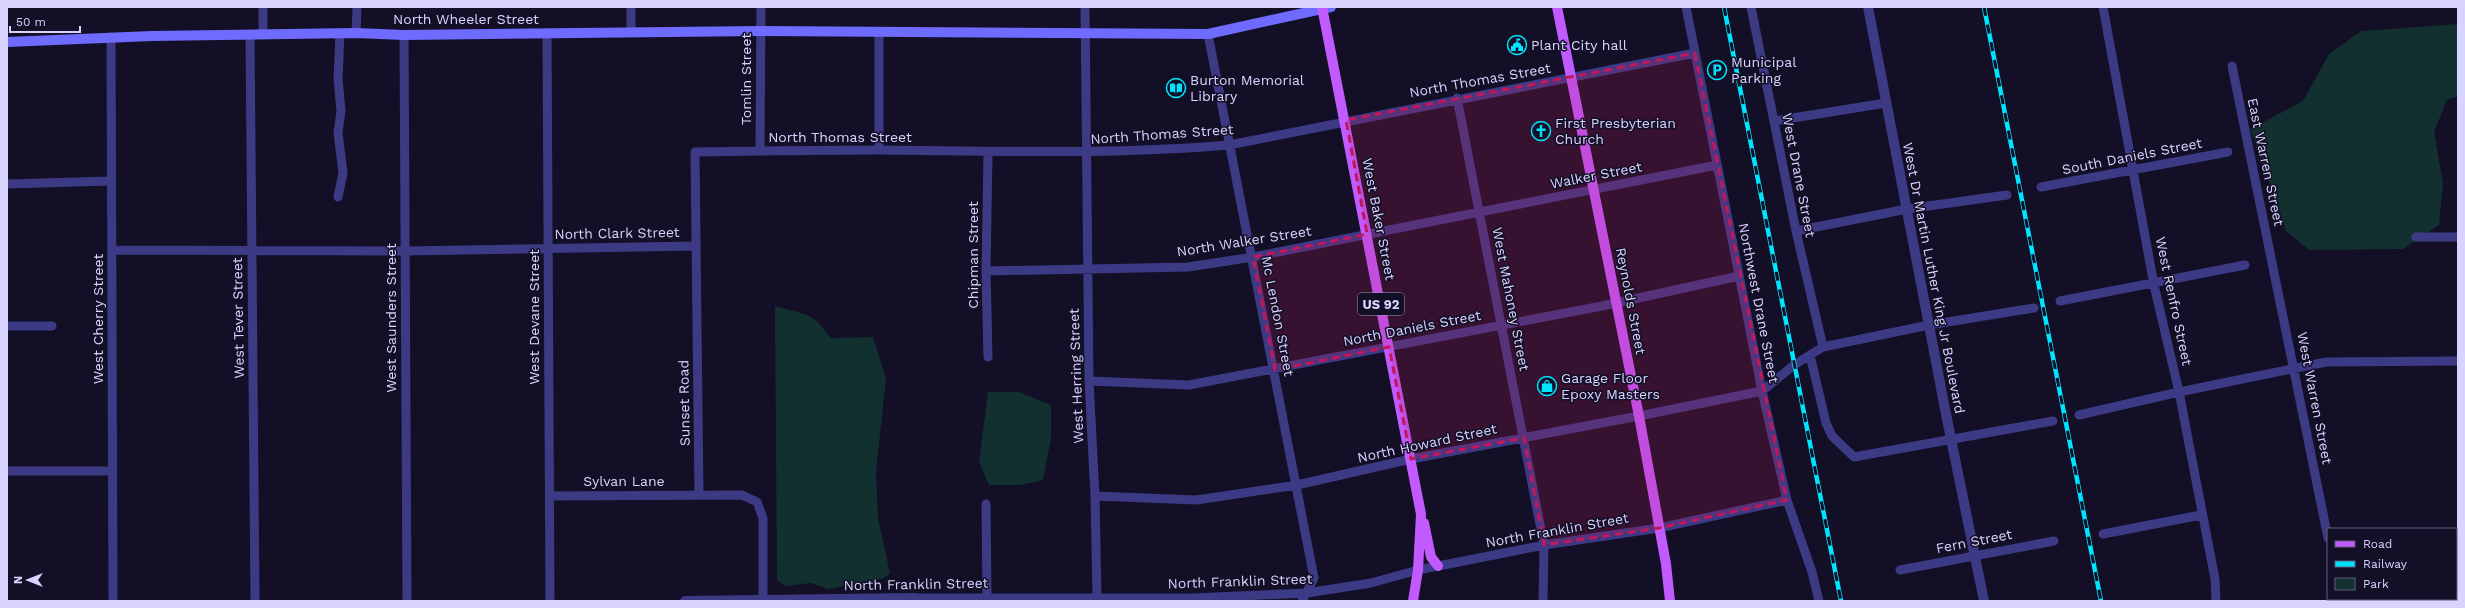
<svg xmlns="http://www.w3.org/2000/svg" width="2465" height="608" viewBox="0 0 2465 608" font-family="'Work Sans',sans-serif">
  <style>
    .green { fill: #12302f }
    .lines { fill: none; stroke-linecap: round; stroke-linejoin: round }
    .minor { stroke: #3d3a85; stroke-width: 9 }
    .tertiary { stroke: #3d3a85; stroke-width: 10 }
    .secondary { stroke: #6f6bff; stroke-width: 10 }
    .primary { stroke: #c25bff; stroke-width: 10 }
    .rail-casing { stroke: #00e5ff; stroke-width: 4.5 }
    .rail { stroke: #130f26; stroke-width: 3; stroke-dasharray: 9; stroke-linecap: butt }
    .marked { fill: #c2185b; fill-opacity: 0.2; stroke: #c2185b; stroke-width: 3; stroke-dasharray: 8 5; stroke-linejoin: round }
    .labels { text-anchor: middle; stroke-width: 3; stroke-linejoin: round; paint-order: stroke }
    .shield { fill: #130f26; stroke: #9e99be; stroke-width: 1 }
    .shield-label { font-size: 13px; font-weight: bold; fill: #d9d4ff }
    .street-label { font-size: 14px; fill: #d9d4ff; stroke: #130f26 }
    .poi-label { font-size: 14px; fill: #d9d4ff; stroke: #130f26; text-anchor: start }
  </style>
  <rect width="100%" height="100%" fill="#130f26"/>
  <!-- green -->
  <path class="green" d="M 2458,24 L 2458,96 L 2447,100 L 2434,132 L 2443,183 L 2439,225 L 2403,249 L 2309,250 L 2286,231 L 2250,129 L 2303,101 L 2329,54 L 2361,31 Z
    M 775,306 C 803,315 813,310 830,338 L 873,337 L 886,379 L 876,471 L 878,518 L 890,573 L 884,578 L 828,589 L 811,583 L 785,586 L 777,580 Z
    M 988,392 L 1019,392 L 1051,405 L 1051,438 L 1043,480 L 1020,485 L 989,485 L 979,462 Z"/>
  <g class="lines">
    <!-- minor -->
    <path class="minor" d="M 631,7 L 631,32
      M 1085,7 L 1089,381 L 1095,496 L 1097,597
      M 1686,7 L 1762,391 L 1787,500 L 1812,572 L 1819,601
      M 1751,7 L 1796,231 L 1823,347
      M 2103,7 L 2154,285 L 2179,392 L 2215,579 L 2216,601
      M 356,33 L 357,7
      M 547,33 L 550,601
      M 1208,34 L 1314,578 L 1302,601
      M 250,35 L 255,601
      M 263,35 L 263,7
      M 404,35 L 407,601
      M 111,37 L 113,601
      M 2232,66 L 2328,538
      M 1457,98 L 1544,545 L 1543,601
      M 1774,121 L 1886,103
      M 879,150 L 879,32
      M 760,151 L 761,7
      M 988,153 L 986,271 L 988,357
      M 7,184 L 111,181
      M 2041,187 L 2228,152
      M 338,197 L 343,173 L 338,133 L 341,111 L 338,79 L 340,34
      M 1796,231 L 1907,209 L 2007,195
      M 2416,237 L 2458,237
      M 112,250 L 404,251 L 695,246
      M 986,271 L 1188,267 L 1253,257 L 1717,165
      M 2060,301 L 2245,265
      M 7,326 L 52,326
      M 1810,355 L 1826,423 L 1832,436 L 1854,457 L 2053,421
      M 1089,381 L 1189,385 L 1602,306 L 1739,276
      M 2079,415 L 2179,392 L 2326,362 L 2458,361
      M 7,471 L 112,471
      M 699,495 L 695,152 C 756,151 818,150 879,150 C 996,151 1112,155 1229,145 L 1695,53
      M 550,496 L 742,495 L 757,502 L 763,518 L 763,600
      M 1095,496 L 1196,500 L 1297,485 L 1411,459 L 1639,416 L 1762,391 L 1794,365 L 1823,347 L 1929,325 L 2034,308
      M 986,504 L 987,597
      M 2103,534 L 2201,515
      M 1900,570 L 2054,541
      M 2456,574 L 2458,574
      M 915,598 L 1193,598 L 1307,593 L 1371,583 L 1418,570 L 1544,545 L 1659,528 L 1787,500
      M 2337,599 L 2337,601"/>
    <!-- tertiary -->
    <path class="tertiary" d="M 1868,7 L 1945,409 L 1984,601
      M 685,601 L 915,598 L 915,601"/>
    <!-- secondary -->
    <path class="secondary" d="M 7,42 L 152,36 L 356,33 L 404,35 L 761,31 L 1208,34 L 1331,7"/>
    <!-- primary -->
    <path class="primary" d="M 1322,7 L 1421,514 L 1418,570 L 1413,601
      M 1557,7 L 1639,416 L 1666,564 L 1670,601
      M 1424,523 L 1431,557 L 1438,566"/>
    <!-- rail casing -->
    <g class="rail-casing">
      <path id="rail" d="M 1724,7 L 1841,601
        M 1984,7 L 2101,601"/>
    </g>
    <!-- rail -->
    <use href="#rail" class="rail"/>
  </g>
  <!-- marked area -->
  <path class="marked" d="M 1695,53 L 1787,500 L 1659,528 L 1544,545 L 1524,438 L 1411,459 L 1389,347 L 1275,370 L 1253,257 L 1367,234 L 1346,120 Z"/>
  <!-- icons -->
  <defs>
    <g id="civic-ring" transform="scale(1)"><circle r="9.5" fill="#130f26" stroke="#00e5ff" stroke-width="1.5"/><path d="M-.6-6.5H3V-4.5H.6V-3L4-1V1h2V6H-6V1h2V-1L-.6-3ZM-1.2 2.5V6h2.4V2.5Z" fill="#00e5ff"/></g>
    <g id="parking-ring" transform="scale(1)"><circle r="9.5" fill="#130f26" stroke="#00e5ff" stroke-width="1.5"/><path d="M-3.5-5.5H1a3.5 3.5 0 0 1 0 7H-1V5.5H-3.5ZM-1-3.4V-.6H.8a1.4 1.4 0 0 0 0-2.8Z" fill="#00e5ff"/></g>
    <g id="library-ring" transform="scale(1)"><circle r="9.5" fill="#130f26" stroke="#00e5ff" stroke-width="1.5"/><path d="M-6-4Q-3-5.5-.7-3.5V5Q-3 3-6 4ZM6-4Q3-5.5 .7-3.5V5Q3 3 6 4Z" fill="#00e5ff"/></g>
    <g id="church-ring" transform="scale(1)"><circle r="9.5" fill="#130f26" stroke="#00e5ff" stroke-width="1.5"/><path d="M-1.2-6h2.4v3.5h3.3v2.4h-3.3V6h-2.4V-.1h-3.3v-2.4h3.3Z" fill="#00e5ff"/></g>
    <g id="shop-ring" transform="scale(1)"><circle r="9.5" fill="#130f26" stroke="#00e5ff" stroke-width="1.5"/><path d="M-5-2.5h2.3a2.7 3.5 0 0 1 5.4 0H5L5.5 6h-11ZM-1.5-2.5h3a1.5 2.3 0 0 0-3 0Z" fill="#00e5ff"/></g>
  </defs>
  <g fill-rule="evenodd">
    <use href="#civic-ring" x="1517" y="45"/>
    <use href="#parking-ring" x="1717" y="70"/>
    <use href="#library-ring" x="1176" y="88"/>
    <use href="#church-ring" x="1541" y="131"/>
    <use href="#shop-ring" x="1547" y="386"/>
  </g>
  <g class="labels">
    <!-- shield labels -->
    <rect class="shield" x="1358" y="293" width="46" height="22" rx="3"/>
    <g class="shield-label">
      <text x="1381" y="309">US 92</text>
    </g>
    <!-- street labels -->
    <g class="street-label">
      <text x="466" y="24">North Wheeler Street</text>
      <text transform="translate(746 79) rotate(-90)" y="5">Tomlin Street</text>
      <text transform="translate(1480 80) rotate(-10)" y="5">North Thomas Street</text>
      <text transform="translate(1162 134) rotate(-4)" y="5">North Thomas Street</text>
      <text x="840" y="142">North Thomas Street</text>
      <text transform="translate(2132 156) rotate(-11)" y="5">South Daniels Street</text>
      <text transform="translate(2266 162) rotate(78)" y="5">East Warren Street</text>
      <text transform="translate(1596 175) rotate(-11)" y="5">Walker Street</text>
      <text transform="translate(1799 175) rotate(79)" y="5">West Drane Street</text>
      <text transform="translate(1379 219) rotate(79)" y="5">West Baker Street</text>
      <text transform="translate(617 233) rotate(-1)" y="5">North Clark Street</text>
      <text transform="translate(1244 241) rotate(-9)" y="5">North Walker Street</text>
      <text transform="translate(973 255) rotate(-90)" y="5">Chipman Street</text>
      <text transform="translate(1934 278) rotate(79)" y="5">West Dr Martin Luther King Jr Boulevard</text>
      <text transform="translate(1511 299) rotate(79)" y="5">West Mahoney Street</text>
      <text transform="translate(1631 301) rotate(79)" y="5">Reynolds Street</text>
      <text transform="translate(2174 301) rotate(78)" y="5">West Renfro Street</text>
      <text transform="translate(1759 303) rotate(79)" y="5">Northwest Drane Street</text>
      <text transform="translate(1278 316) rotate(79)" y="5">Mc Lendon Street</text>
      <text transform="translate(534 317) rotate(-90)" y="5">West Devane Street</text>
      <text transform="translate(238 318) rotate(-91)" y="5">West Tever Street</text>
      <text transform="translate(391 318) rotate(-90)" y="5">West Saunders Street</text>
      <text transform="translate(98 319) rotate(-90)" y="5">West Cherry Street</text>
      <text transform="translate(1412 328) rotate(-11)" y="5">North Daniels Street</text>
      <text transform="translate(1076 376) rotate(-92)" y="5">West Herring Street</text>
      <text transform="translate(2315 398) rotate(79)" y="5">West Warren Street</text>
      <text transform="translate(684 403) rotate(-91)" y="5">Sunset Road</text>
      <text transform="translate(1427 443) rotate(-12)" y="5">North Howard Street</text>
      <text x="624" y="486">Sylvan Lane</text>
      <text transform="translate(1557 530) rotate(-10)" y="5">North Franklin Street</text>
      <text transform="translate(1974 541) rotate(-11)" y="5">Fern Street</text>
      <text transform="translate(1240 581) rotate(-2)" y="5">North Franklin Street</text>
      <text transform="translate(916 584) rotate(-1)" y="5">North Franklin Street</text>
    </g>
    <!-- poi labels -->
    <g class="poi-label">
      <text x="1531" y="50">Plant City hall</text>
      <text x="1731" y="67">Municipal<tspan x="1731" dy="16">Parking</tspan></text>
      <text x="1190" y="85">Burton Memorial<tspan x="1190" dy="16">Library</tspan></text>
      <text x="1555" y="128">First Presbyterian<tspan x="1555" dy="16">Church</tspan></text>
      <text x="1561" y="383">Garage Floor<tspan x="1561" dy="16">Epoxy Masters</tspan></text>
    </g>
  </g>
  <!-- border -->
  <rect width="2465" height="608" fill="none" stroke="#d9d4ff" stroke-width="16"/>
  <!-- legend -->
  <rect x="2327" y="528" width="130" height="72" fill="#130f26" stroke="#625e7d"/>
  <rect x="2335" y="541" width="20" height="6" fill="#c25bff" stroke="#625e7d"/>
  <text x="2363" y="548" font-size="12" fill="#d9d4ff">Road</text>
  <rect x="2335" y="561" width="20" height="6" fill="#00e5ff" stroke="#625e7d"/>
  <text x="2363" y="568" font-size="12" fill="#d9d4ff">Railway</text>
  <rect x="2335" y="578" width="20" height="12" fill="#12302f" stroke="#625e7d"/>
  <text x="2363" y="588" font-size="12" fill="#d9d4ff">Park</text>
  <!-- north arrow -->
  <g transform="translate(28 580) rotate(270)" stroke="#130f26" stroke-width="3" paint-order="stroke">
  <path d="M0-3L7 15L0 10L-7 15Z" fill="#d9d4ff"/>
  <text y="-6" font-size="11" font-weight="bold" text-anchor="middle" fill="#d9d4ff">N</text>
  </g>
  <!-- scale -->
  <path d="M10 26v6h70v-6" fill="none" stroke="#d9d4ff" stroke-width="2"/>
  <text x="16" y="26" font-size="12" fill="#d9d4ff" stroke="#130f26" stroke-width="3" paint-order="stroke">50 m</text>
</svg>
